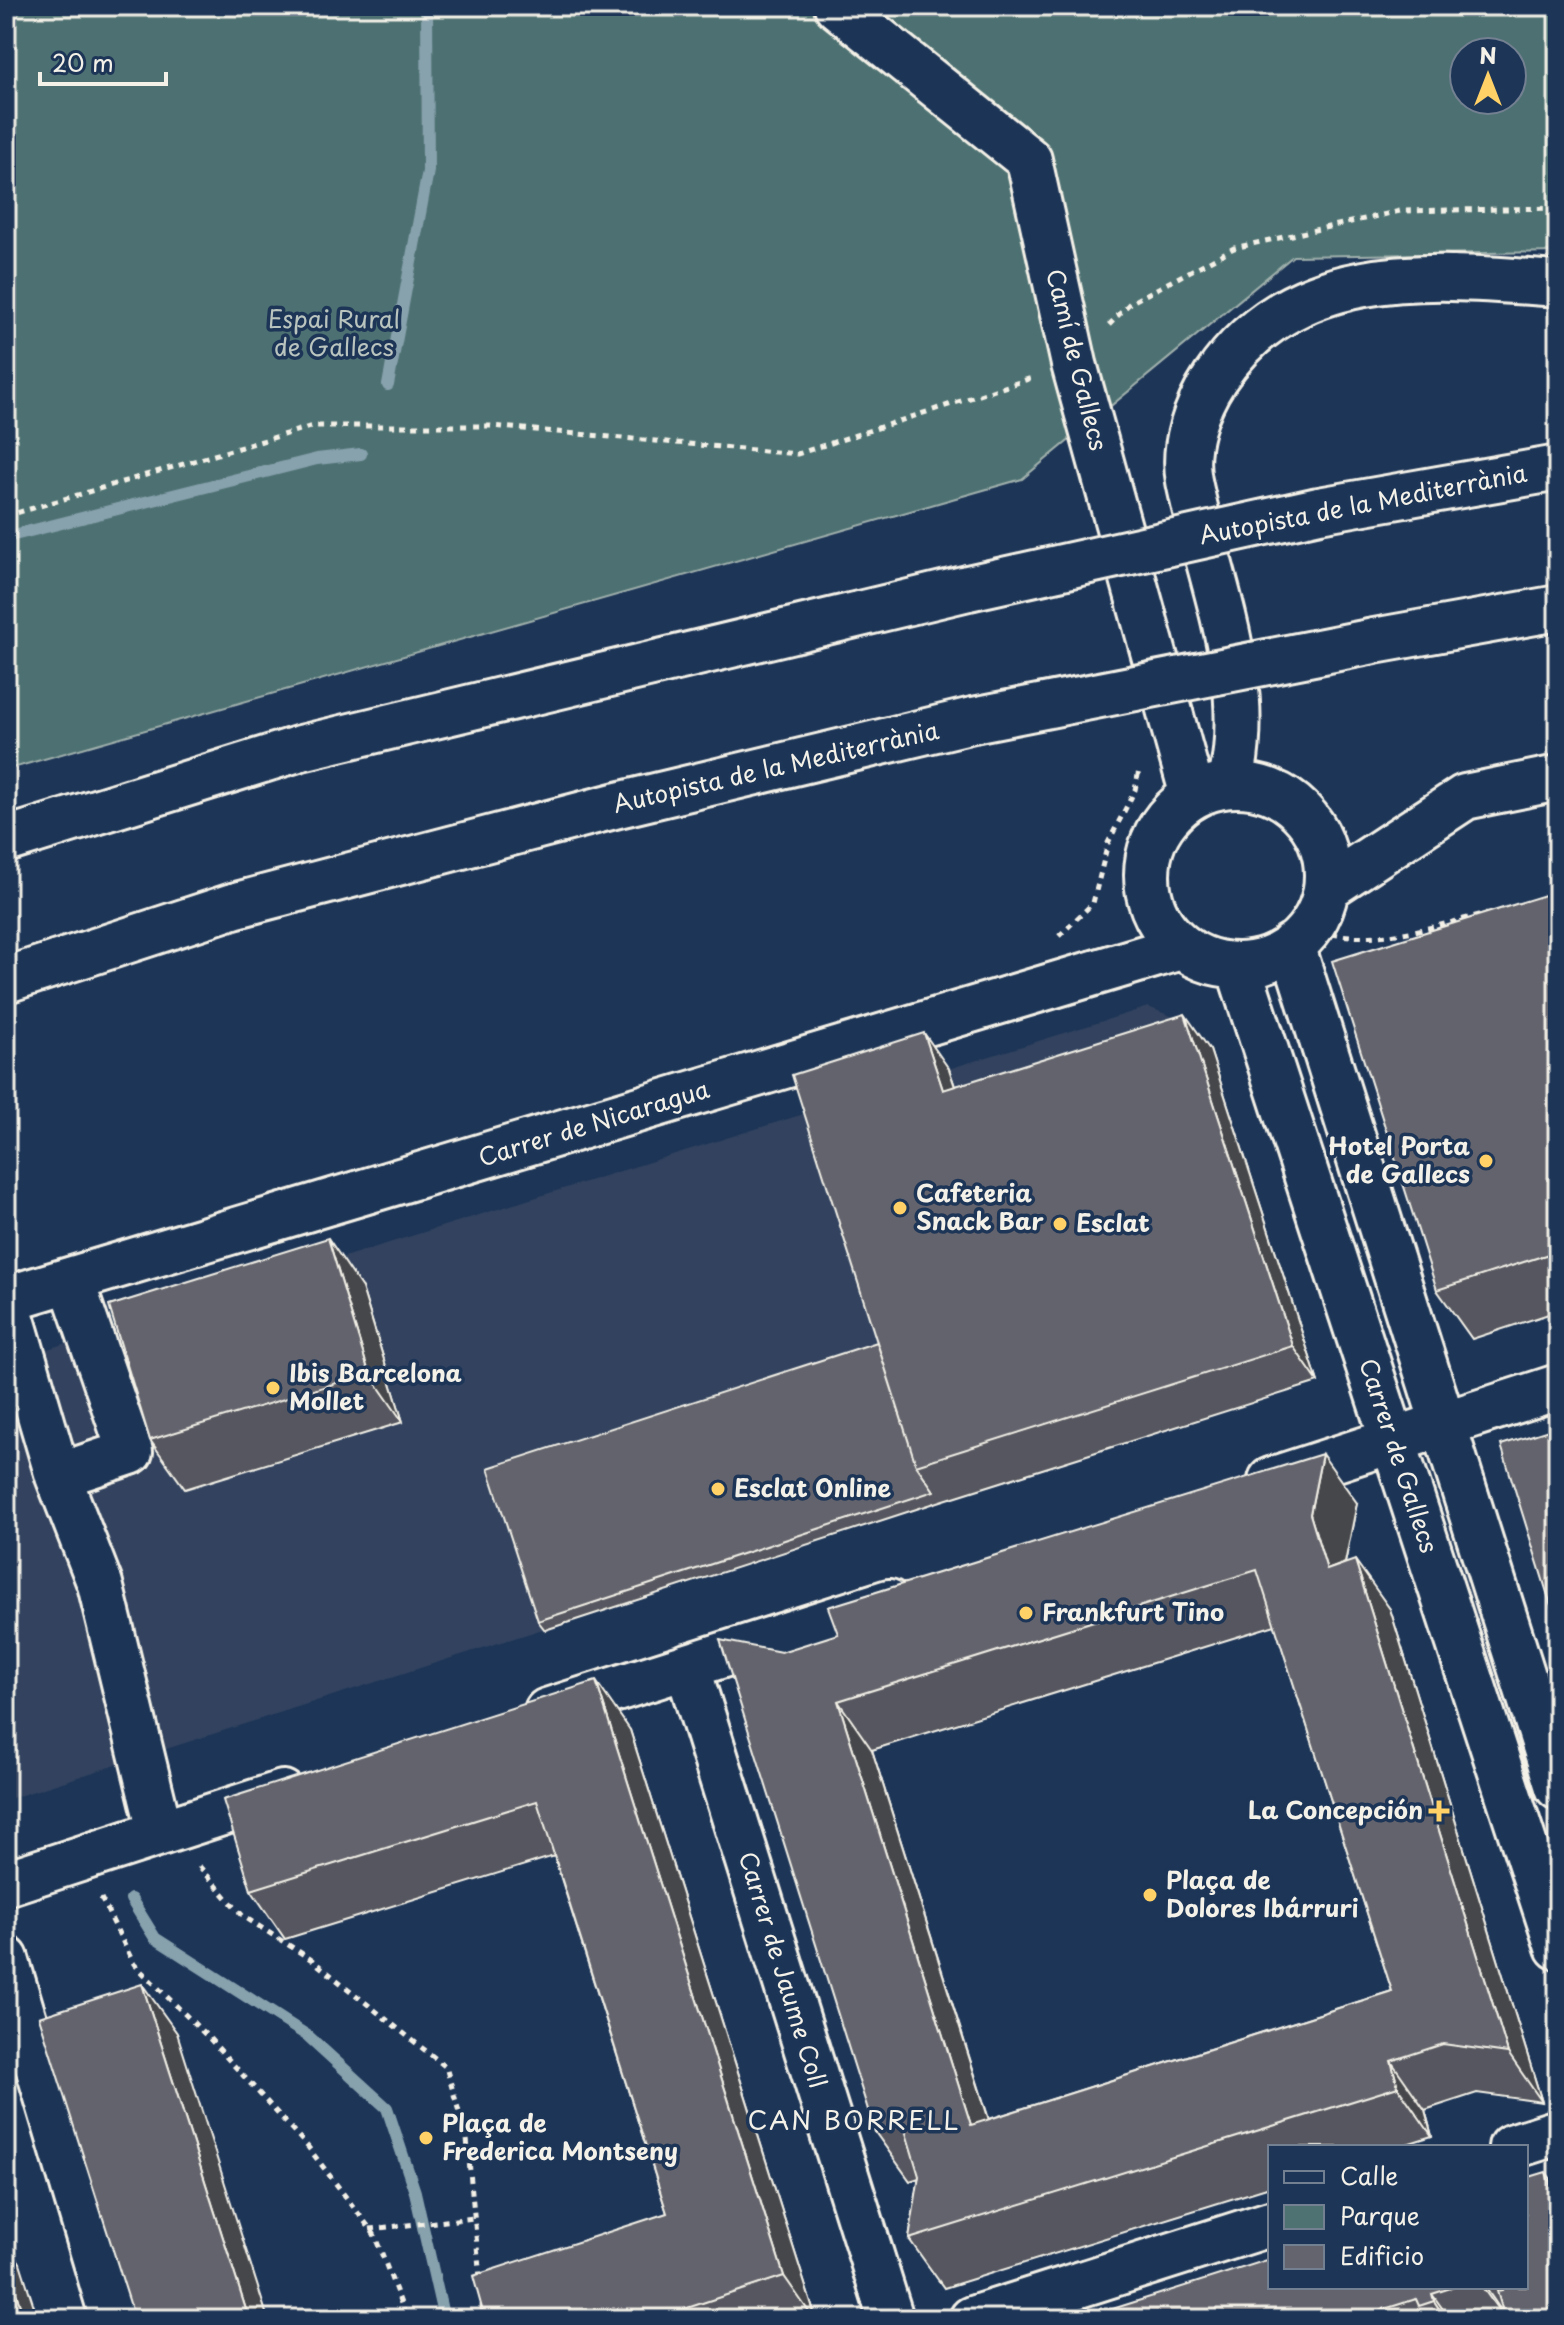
<svg xmlns="http://www.w3.org/2000/svg" width="1564" height="2325" viewBox="0 0 1564 2325" font-family="'Playpen Sans',sans-serif">
  <style>
    .built { fill: #32435e }
    .green { fill: #4e7172; stroke: #a1b1ad; stroke-width: 2; fill-rule: evenodd }
    .lines { fill: none; stroke-linecap: round; stroke-linejoin: round }
    .stream { stroke: #87a1ad; stroke-width: 12 }
    .minor-casing { stroke: #f4f1e8; stroke-width: 50 }
    .highway-casing { stroke: #f4f1e8; stroke-width: 50 }
    .path { stroke: #f4f1e8; stroke-width: 5; stroke-dasharray: 6 6; stroke-linecap: butt }
    .minor { stroke: #1d3557; stroke-width: 44 }
    .highway { stroke: #1d3557; stroke-width: 44 }
    .highway-bridge-casing { stroke: #f4f1e8; stroke-width: 50; stroke-linecap: butt }
    .highway-bridge { stroke: #1d3557; stroke-width: 44 }
    .wall { fill: #55565e; stroke: #f4f1e8; stroke-width: 2; fill-rule: evenodd }
    .shaded-wall { fill: #45464c; stroke: #f4f1e8; stroke-width: 2 }
    .building { fill: #63646d; stroke: #f4f1e8; stroke-width: 2; fill-rule: evenodd }
    .poi-dot { fill: #ffd166; stroke: #1d3557; stroke-width: 3 }
    .labels { text-anchor: middle; stroke-width: 7; stroke-linejoin: round; paint-order: stroke }
    .park-label { font-size: 24px; fill: #bac4bf; stroke: #1d3557 }
    .street-label { font-size: 24px; fill: #f4f1e8; stroke: #1d3557 }
    .poi-label { font-size: 24px; font-weight: bold; fill: #f4f1e8; stroke: #1d3557; text-anchor: start }
    .neighbourhood-label { font-size: 26px; letter-spacing: 2px; fill: #f4f1e8; stroke: #1d3557 }
  </style>
  <rect width="100%" height="100%" fill="#1d3557"/>
  <filter id="ink" filterUnits="userSpaceOnUse"><feTurbulence type="fractalNoise" baseFrequency=".0125" numOctaves="2"/><feDisplacementMap in="SourceGraphic" scale="16" xChannelSelector="R" yChannelSelector="G"/><feConvolveMatrix kernelMatrix="1 2 1 2 8 2 1 2 1" color-interpolation-filters="sRGB"/></filter>
  <g filter="url(#ink)">
    <!-- built -->
    <path class="built" d="M 1148,1007 L 1192,1024 L 1210,1050 L 1318,1382 L 6,1800 L 6,1362 Z"/>
    <!-- green -->
    <path class="green" d="M 6,6 L 1558,6 L 1558,252 L 1293,256 L 1022,479 L 6,770 ZM 1464,52 L 1512,52 L 1512,100 L 1464,100 Z"/>
    <g class="lines">
      <!-- stream -->
      <path class="stream" d="M 388,385 L 428,171 L 427,6
        M 6,537 L 317,459 L 361,454
        M 131,1899 L 155,1938 L 308,2036 L 387,2108 L 415,2192 L 444,2319"/>
      <!-- minor casing -->
      <g class="minor-casing">
        <path id="minor" d="M 837,6 L 1029,160 L 1074,364 L 1193,796
          M1147 875a90 90 0 1 1 180 0a90 90 0 1 1-180 0Z
          M 1292,945 L 1558,1787
          M 1238,965 L 1558,1947
          M 71,1280 L 130,1452 L 58,1476 L 100,1584 L 160,1831
          M 6,1299 L 1181,947
          M 6,1299 L 58,1476
          M 1271,1480 L 1558,1387
          M 687,1666 L 891,2319
          M 547,1711 L 889,1602
          M 6,1883 L 283,1793
          M 6,1959 L 113,2319
          M 1511,2147 L 1558,2132
          M 972,2319 L 1270,2224"/>
      </g>
      <!-- highway casing -->
      <g class="highway-casing">
        <path id="highway" d="M 1319,510 L 1558,468
          M 1374,641 L 1558,608
          M 1230,785 C 1256,682 1209,581 1189,481 C 1182,446 1196,407 1215,378 C 1294,259 1434,275 1558,284
          M 6,840 L 301,748 L 968,588
          M 1328,887 L 1465,797 L 1558,778
          M 6,980 L 233,906 L 618,805 L 973,720"/>
      </g>
      <!-- path -->
      <path class="path" d="M 1109,325 L 1130,303 L 1234,248 L 1400,211 L 1558,208
        M 6,516 L 313,426 L 491,426 L 797,454 L 1035,377
        M 1332,934 C 1385,943 1436,926 1487,913
        M 1059,936 L 1093,903 L 1108,843 L 1135,790 L 1139,770
        M 199,1866 L 243,1916 L 312,1960 L 446,2067 L 467,2139 L 480,2278
        M 101,1898 L 134,1964 L 210,2039 L 308,2147 L 374,2234 L 407,2319
        M 370,2229 L 474,2218
        M 482,2304 L 483,2319"/>
      <!-- minor -->
      <use href="#minor" class="minor"/>
      <!-- highway -->
      <use href="#highway" class="highway"/>
      <!-- highway-bridge casing -->
      <g class="highway-bridge-casing">
        <path id="highway-bridge" d="M 968,588 L 1319,510
          M 973,720 L 1374,641"/>
      </g>
      <!-- highway-bridge -->
      <use href="#highway-bridge" class="highway-bridge"/>
    </g>
    <!-- wall -->
    <path class="wall" d="M 1558,891 L 1558,1311 L 1472,1339 L 1437,1290 Z
      M 1210,1050 L 1318,1382 L 941,1501 L 545,1630 L 538,1621 L 877,1342 L 949,1069 L 955,1086 Z
      M 362,1288 L 403,1422 L 185,1489 L 150,1440 Z
      M 1357,1503 L 1345,1563 L 1390,1609 L 1542,2102 L 1477,2093 L 1425,2110 L 1432,2136 L 1397,2147 L 1270,2147 L 1270,2187 L 944,2288 L 909,2239 L 919,2178 L 910,2181 L 875,2132 L 781,1652 ZM 1275,1625 L 1392,1991 L 989,2119 L 872,1750 Z
      M 630,1730 L 816,2319 L 485,2319 L 667,2213 L 554,1856 L 285,1939 L 251,1890 Z
      M 6,2216 L 15,2246 L 10,2248 L 20,2263 L 6,2319 Z
      M 1270,2287 L 1526,2287 L 1558,2319 L 1081,2319 Z"/>
    <!-- shaded-wall -->
    <path class="shaded-wall" d="M 1185,1014 L 1210,1050 L 1318,1382 L 1293,1346 Z
      M 924,1033 L 949,1069 L 968,1126 L 943,1090 Z
      M 328,1238 L 362,1288 L 403,1422 L 369,1373 Z
      M 1322,1454 L 1357,1503 L 1345,1563 L 1327,1570 L 1310,1514 Z
      M 1355,1560 L 1390,1609 L 1542,2102 L 1508,2053 Z
      M 596,1681 L 630,1730 L 816,2319 L 814,2319 L 784,2276 Z
      M 838,1701 L 872,1750 L 1006,2174 L 971,2125 Z
      M 142,1984 L 177,2033 L 268,2319 L 249,2319 Z
      M 1391,2061 L 1425,2110 L 1432,2136 L 1398,2087 Z
      M 1546,2172 L 1558,2189 L 1558,2210 Z
      M 6,2216 L 15,2246 L 6,2233 Z
      M 6,2242 L 20,2263 L 38,2319 L 24,2319 L 6,2261 Z
      M 1482,2287 L 1485,2287 L 1507,2319 L 1505,2319 Z
      M 1432,2294 L 1450,2319 L 1446,2319 L 1434,2301 Z"/>
    <!-- building -->
    <path class="building" d="M 1558,891 L 1558,1251 L 1437,1290 L 1332,961 Z
      M 1185,1014 L 1293,1346 L 916,1465 L 792,1075 L 924,1033 L 943,1090 Z
      M 328,1238 L 369,1373 L 150,1440 L 109,1306 Z
      M 877,1342 L 916,1465 L 934,1491 L 538,1621 L 488,1468 Z
      M 1558,1427 L 1558,1628 L 1501,1445 Z
      M 1322,1454 L 1310,1514 L 1327,1570 L 1355,1560 L 1508,2053 L 1443,2044 L 1391,2061 L 1398,2087 L 909,2239 L 919,2176 L 903,2123 L 875,2132 L 720,1640 L 781,1652 L 838,1634 L 828,1607 ZM 1257,1570 L 1392,1991 L 971,2125 L 838,1701 Z
      M 596,1681 L 784,2276 L 654,2319 L 485,2319 L 473,2276 L 667,2213 L 537,1801 L 251,1890 L 223,1800 Z
      M 142,1984 L 249,2319 L 135,2319 L 39,2017 Z
      M 1546,2172 L 1558,2210 L 1558,2319 L 1505,2319 L 1497,2291 L 1502,2290 L 1501,2287 L 1526,2287 L 1526,2178 Z
      M 1270,2259 L 1270,2287 L 1454,2287 L 1432,2294 L 1434,2301 L 1419,2306 L 1416,2299 L 1353,2319 L 1081,2319 Z
      M 6,2261 L 24,2319 L 6,2319 Z"/>
  </g>
  <!-- markers -->
  <g class="poi-dot">
    <circle cx="1486" cy="1161" r="8"/>
    <circle cx="900" cy="1208" r="8"/>
    <circle cx="1060" cy="1224" r="8"/>
    <circle cx="273" cy="1388" r="8"/>
    <circle cx="718" cy="1489" r="8"/>
    <circle cx="1026" cy="1613" r="8"/>
    <path d="M1435 1799h8v8h8v8h-8v8h-8v-8h-8v-8h8z"/>
    <circle cx="1150" cy="1895" r="8"/>
    <circle cx="426" cy="2138" r="8"/>
  </g>
  <g class="labels">
    <!-- park labels -->
    <g class="park-label">
      <text x="334" y="328">Espai Rural<tspan x="334" dy="28">de Gallecs</tspan></text>
    </g>
    <!-- street labels -->
    <g class="street-label">
      <text transform="translate(1076 360) rotate(76)" y="8">Camí de Gallecs</text>
      <text transform="translate(1363 505) rotate(-11)" y="8">Autopista de la Mediterrània</text>
      <text transform="translate(776 768) rotate(-13)" y="8">Autopista de la Mediterrània</text>
      <text transform="translate(594 1124) rotate(-17)" y="8">Carrer de Nicaragua</text>
      <text transform="translate(1398 1456) rotate(72)" y="8">Carrer de Gallecs</text>
      <text transform="translate(782 1970) rotate(73)" y="8">Carrer de Jaume Coll</text>
    </g>
    <!-- poi labels -->
    <g class="poi-label">
      <text x="1470" y="1155" text-anchor="end">Hotel Porta<tspan x="1470" dy="28">de Gallecs</tspan></text>
      <text x="916" y="1202">Cafeteria<tspan x="916" dy="28">Snack Bar</tspan></text>
      <text x="1076" y="1232">Esclat</text>
      <text x="289" y="1382">Ibis Barcelona<tspan x="289" dy="28">Mollet</tspan></text>
      <text x="734" y="1497">Esclat Online</text>
      <text x="1042" y="1621">Frankfurt Tino</text>
      <text x="1423" y="1819" text-anchor="end">La Concepción</text>
      <text x="1166" y="1889">Plaça de<tspan x="1166" dy="28">Dolores Ibárruri</tspan></text>
      <text x="442" y="2132">Plaça de<tspan x="442" dy="28">Frederica Montseny</tspan></text>
    </g>
    <!-- neighbourhood labels -->
    <g class="neighbourhood-label">
      <text x="854" y="2130">CAN BORRELL</text>
    </g>
  </g>
  <!-- margin -->
  <rect width="1564" height="2325" fill="none" stroke="#1d3557" stroke-width="32"/>
  <rect x="16" y="16" width="1532" height="2293" fill="none" stroke="#f4f1e8" stroke-width="3" filter="url(#ink)"/>
  <!-- legend -->
  <rect x="1268" y="2145" width="260" height="144" fill="#1d3557" stroke="#738091" stroke-width="2"/>
  <rect x="1284" y="2171" width="40" height="12" fill="#1d3557" stroke="#738091" stroke-width="2"/>
  <text x="1340" y="2185" font-size="24" fill="#f4f1e8">Calle</text>
  <rect x="1284" y="2205" width="40" height="24" fill="#4e7172" stroke="#738091" stroke-width="2"/>
  <text x="1340" y="2225" font-size="24" fill="#f4f1e8">Parque</text>
  <rect x="1284" y="2245" width="40" height="24" fill="#63646d" stroke="#738091" stroke-width="2"/>
  <text x="1340" y="2265" font-size="24" fill="#f4f1e8">Edificio</text>
  <!-- north arrow -->
  <g transform="translate(1488 76)"><circle r="38" fill="#1d3557" stroke="#738091" stroke-width="2"/>
  <path d="M0-6L14 30L0 20L-14 30Z" fill="#ffd166"/>
  <text y="-12" font-size="22" font-weight="bold" text-anchor="middle" fill="#f4f1e8">N</text>
  </g>
  <!-- scale -->
  <path d="M40 72v12h126v-12" fill="none" stroke="#f4f1e8" stroke-width="4"/>
  <text x="52" y="72" font-size="24" fill="#f4f1e8" stroke="#1d3557" stroke-width="6" paint-order="stroke">20 m</text>
</svg>
